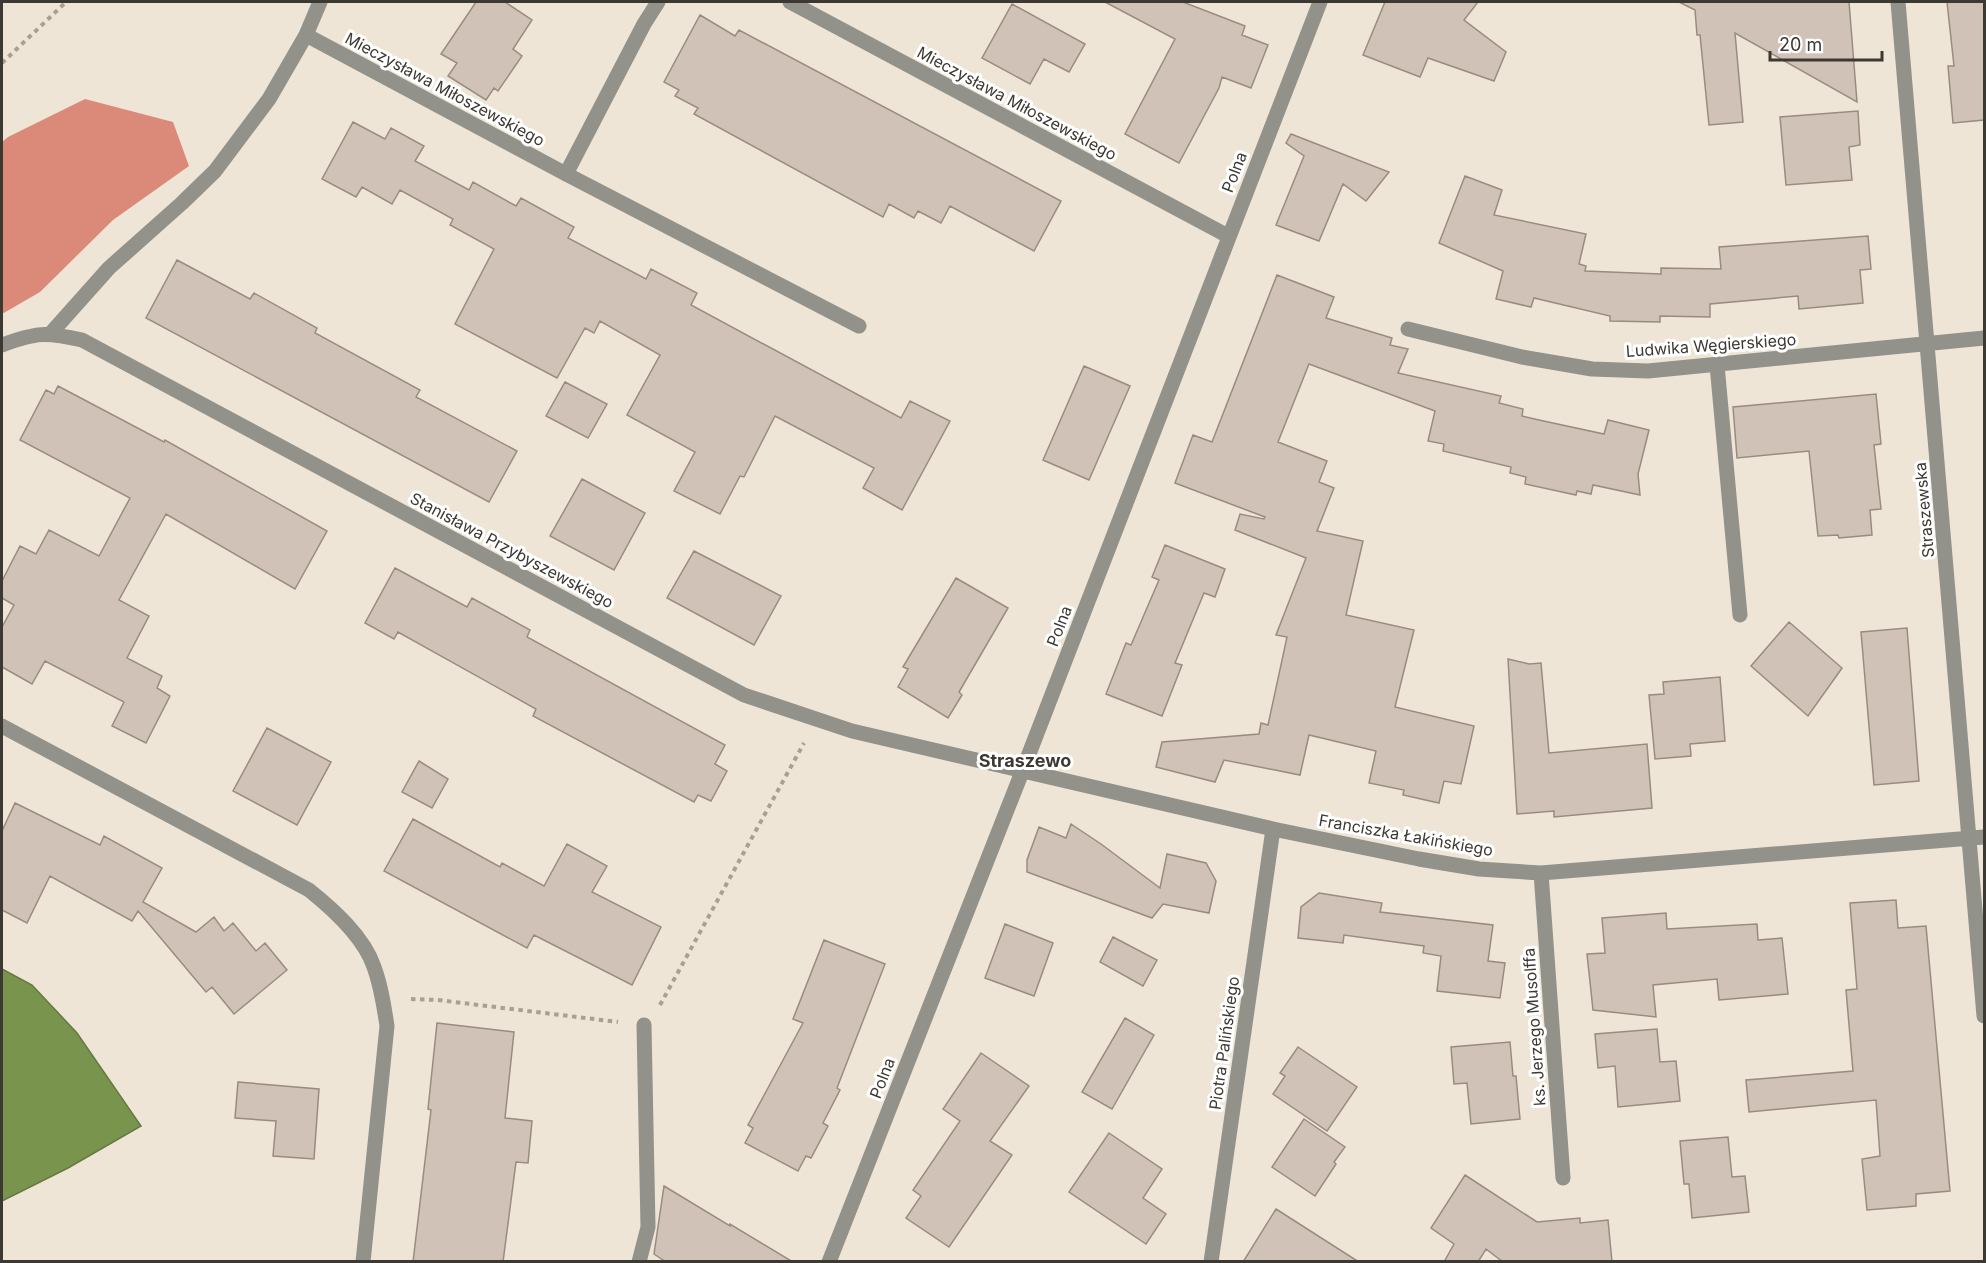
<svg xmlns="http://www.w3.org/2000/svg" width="1986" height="1263" viewBox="0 0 1986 1263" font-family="Inter,sans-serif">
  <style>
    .forest { fill: #db8a79 }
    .water { fill: #79944c; stroke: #677844; stroke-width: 1.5 }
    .building { fill: #d1c2b7; stroke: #9a8b81; stroke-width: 1.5 }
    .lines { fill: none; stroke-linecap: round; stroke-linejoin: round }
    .path { stroke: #a8a095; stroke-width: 4; stroke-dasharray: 4.5 4.5; stroke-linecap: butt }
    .minor { stroke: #92928b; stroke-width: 15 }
    .labels { text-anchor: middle; stroke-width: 6; stroke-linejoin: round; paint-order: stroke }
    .street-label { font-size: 16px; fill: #3c3832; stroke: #fff }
    .neighbourhood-label { font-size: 18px; font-weight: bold; fill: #3c3832; stroke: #fff }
  </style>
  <rect width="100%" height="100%" fill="#efe5d6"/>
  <!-- forest -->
  <path class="forest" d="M 85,99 L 173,122 L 189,166 L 113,220 L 40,292 L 2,314 L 2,142 L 8,137 Z"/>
  <!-- water -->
  <path class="water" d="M 2,969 L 32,985 L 77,1033 L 141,1126 L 68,1168 L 2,1201 Z"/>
  <!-- building -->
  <path class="building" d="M 476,2 L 505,2 L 532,20 L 513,49 L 522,56 L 498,91 L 494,88 L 486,100 L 448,76 L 457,63 L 441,54 Z
    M 1105,2 L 1183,2 L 1245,26 L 1242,35 L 1268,45 L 1251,88 L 1222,77 L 1219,88 L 1179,163 L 1125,134 L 1175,39 Z
    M 1385,2 L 1478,2 L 1464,20 L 1506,52 L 1494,81 L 1428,58 L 1420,77 L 1363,55 Z
    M 1679,2 L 1849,2 L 1857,102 L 1735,33 L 1743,122 L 1709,125 L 1700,35 L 1697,35 L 1695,10 Z
    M 1947,2 L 1984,2 L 1984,120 L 1953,123 L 1948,66 L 1954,66 Z
    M 1012,4 L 1085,44 L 1069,72 L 1044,59 L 1030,84 L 982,58 Z
    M 700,15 L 735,36 L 739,30 L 1061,201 L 1034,251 L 950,206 L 941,223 L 918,211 L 914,218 L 889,204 L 883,217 L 694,114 L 698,108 L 675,96 L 679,90 L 664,82 Z
    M 1858,111 L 1860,145 L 1849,147 L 1852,180 L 1786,185 L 1780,117 Z
    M 353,122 L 385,139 L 391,128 L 424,146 L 415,161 L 469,190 L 473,182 L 516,206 L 521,198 L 574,227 L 568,238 L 646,279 L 651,269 L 697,293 L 691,305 L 901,418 L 910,401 L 950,421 L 902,510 L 863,488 L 874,468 L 775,416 L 744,477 L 740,476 L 720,514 L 674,491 L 695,452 L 627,415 L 660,355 L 600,321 L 594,333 L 585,328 L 557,378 L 455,324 L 494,249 L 450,225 L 453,219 L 400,190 L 392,204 L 362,187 L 356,197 L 322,179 Z
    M 1291,134 L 1389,172 L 1366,201 L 1343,184 L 1319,241 L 1276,225 L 1304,156 L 1286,143 Z
    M 1465,176 L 1502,190 L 1494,215 L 1586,234 L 1579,264 L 1586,266 L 1585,271 L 1661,274 L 1661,268 L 1721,269 L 1719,247 L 1868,236 L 1871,269 L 1860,270 L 1863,303 L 1799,309 L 1798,296 L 1710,304 L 1710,317 L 1660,316 L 1660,322 L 1610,321 L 1610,316 L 1534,298 L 1531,307 L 1496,299 L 1503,271 L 1439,243 Z
    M 177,260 L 250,299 L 254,293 L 317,328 L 315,333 L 420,390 L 416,397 L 517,451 L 489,502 L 146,318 Z
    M 1277,275 L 1334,297 L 1326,318 L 1392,338 L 1390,345 L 1408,349 L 1398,373 L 1501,396 L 1499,403 L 1523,409 L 1522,416 L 1539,420 L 1604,434 L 1608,420 L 1649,430 L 1638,474 L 1640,495 L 1593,485 L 1591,494 L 1577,491 L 1576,495 L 1525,484 L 1526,477 L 1510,473 L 1511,467 L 1443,451 L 1444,444 L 1428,441 L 1435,411 L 1309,364 L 1278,442 L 1327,461 L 1319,482 L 1334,488 L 1317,531 L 1363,541 L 1346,615 L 1414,630 L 1395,707 L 1474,726 L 1461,784 L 1444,781 L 1439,803 L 1403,795 L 1404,790 L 1369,783 L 1376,751 L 1309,735 L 1300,775 L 1224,760 L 1215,782 L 1156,767 L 1162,742 L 1259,734 L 1261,723 L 1268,725 L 1287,637 L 1276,635 L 1306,558 L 1235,530 L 1240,514 L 1264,519 L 1265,517 L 1175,483 L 1193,435 L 1212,442 Z
    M 1084,366 L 1130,386 L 1089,480 L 1043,460 Z
    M 565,382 L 607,404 L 588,438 L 546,416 Z
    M 58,386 L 164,442 L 165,440 L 327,531 L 295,589 L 166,514 L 119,600 L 149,616 L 127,658 L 162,676 L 157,688 L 170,696 L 146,743 L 112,726 L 124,702 L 45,661 L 32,684 L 2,667 L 2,627 L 14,605 L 2,598 L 2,581 L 20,546 L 36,554 L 49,530 L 99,556 L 130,498 L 20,440 L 46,390 L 54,394 Z
    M 1876,394 L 1881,444 L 1874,445 L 1881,509 L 1870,510 L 1872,535 L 1839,538 L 1838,535 L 1818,536 L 1809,451 L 1737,458 L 1733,407 Z
    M 582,479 L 645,513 L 614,570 L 550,536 Z
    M 1165,545 L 1225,569 L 1215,597 L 1204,593 L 1175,663 L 1182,665 L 1162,716 L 1106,694 L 1126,643 L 1131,645 L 1159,580 L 1152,577 Z
    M 694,551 L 781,596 L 754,645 L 667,598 Z
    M 395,568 L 467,607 L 472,598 L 530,630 L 527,637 L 725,745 L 715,764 L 727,771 L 711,801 L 698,795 L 694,802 L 533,716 L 536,709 L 398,632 L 394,639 L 365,623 Z
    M 956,578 L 1008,608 L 959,692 L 962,695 L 948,718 L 898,687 L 908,669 L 903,667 Z
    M 1789,622 L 1842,668 L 1808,716 L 1751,666 Z
    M 1907,628 L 1919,781 L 1874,785 L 1861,632 Z
    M 1508,659 L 1529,664 L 1541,663 L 1549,753 L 1647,744 L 1652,808 L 1554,817 L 1554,811 L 1517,814 Z
    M 1720,677 L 1725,741 L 1690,744 L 1691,756 L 1655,759 L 1649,695 L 1664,694 L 1663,682 Z
    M 267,728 L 331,762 L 297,825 L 233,791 Z
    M 419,761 L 448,779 L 432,808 L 402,792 Z
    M 15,803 L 100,845 L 104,836 L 162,868 L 143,902 L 196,932 L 214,917 L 224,931 L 233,923 L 256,951 L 265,943 L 287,970 L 234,1014 L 212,987 L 206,992 L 138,911 L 132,921 L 50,876 L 27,923 L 2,910 L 2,831 Z
    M 413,819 L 500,867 L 502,863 L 544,886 L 567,844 L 607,866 L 592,892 L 661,927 L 632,985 L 534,935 L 527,948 L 384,871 Z
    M 1071,824 L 1101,844 L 1160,888 L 1167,854 L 1206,863 L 1216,881 L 1209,913 L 1163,904 L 1152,918 L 1027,872 L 1027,860 L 1039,827 L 1066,838 Z
    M 1319,893 L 1382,903 L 1380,912 L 1493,925 L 1488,961 L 1505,963 L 1500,998 L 1437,991 L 1441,956 L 1423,953 L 1424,946 L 1344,935 L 1343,943 L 1298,938 L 1301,907 Z
    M 1896,900 L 1898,928 L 1926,926 L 1950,1191 L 1916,1194 L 1916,1206 L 1867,1210 L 1862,1159 L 1880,1156 L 1876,1100 L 1749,1112 L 1746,1080 L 1853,1071 L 1846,990 L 1857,989 L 1850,903 Z
    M 1666,913 L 1667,929 L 1757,924 L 1758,940 L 1782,938 L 1788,994 L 1719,1000 L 1717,979 L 1653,985 L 1656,1017 L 1593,1010 L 1587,954 L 1605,953 L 1602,918 Z
    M 1005,924 L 1053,943 L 1034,996 L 985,978 Z
    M 1113,937 L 1157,960 L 1143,986 L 1100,962 Z
    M 824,940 L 885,964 L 837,1088 L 840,1090 L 823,1123 L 828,1126 L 811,1158 L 806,1156 L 798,1171 L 745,1143 L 753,1128 L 748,1125 L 803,1023 L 793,1019 Z
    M 1125,1018 L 1154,1035 L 1112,1109 L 1082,1092 Z
    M 437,1023 L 514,1032 L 505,1118 L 532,1121 L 528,1163 L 516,1162 L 503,1262 L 413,1262 L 431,1110 L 428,1109 Z
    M 1657,1029 L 1660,1062 L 1676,1061 L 1680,1101 L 1618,1107 L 1615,1066 L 1598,1068 L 1595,1034 Z
    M 1510,1042 L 1513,1076 L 1516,1076 L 1520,1119 L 1471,1124 L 1467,1083 L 1454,1084 L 1451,1047 Z
    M 1298,1047 L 1357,1087 L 1327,1131 L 1273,1094 L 1285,1076 L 1280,1073 Z
    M 981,1053 L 1029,1086 L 990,1141 L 1012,1155 L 949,1247 L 906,1218 L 921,1196 L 913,1190 L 960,1121 L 943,1109 Z
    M 238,1082 L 319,1089 L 314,1159 L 273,1156 L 276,1121 L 235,1118 Z
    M 1304,1119 L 1345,1147 L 1334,1162 L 1336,1164 L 1315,1196 L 1272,1167 Z
    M 1109,1133 L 1162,1169 L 1143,1198 L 1166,1214 L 1146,1244 L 1069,1192 Z
    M 1728,1137 L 1732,1177 L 1745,1176 L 1749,1212 L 1692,1218 L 1689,1184 L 1684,1184 L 1680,1141 Z
    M 1465,1175 L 1537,1222 L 1580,1218 L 1580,1223 L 1608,1220 L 1612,1262 L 1503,1262 L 1486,1249 L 1478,1262 L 1444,1262 L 1454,1244 L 1431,1228 Z
    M 664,1186 L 730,1226 L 730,1224 L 793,1262 L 666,1262 L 654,1254 Z
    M 1276,1209 L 1359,1262 L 1243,1262 Z"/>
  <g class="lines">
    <!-- path -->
    <path class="path" d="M 2,63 L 66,2
      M 411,999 L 438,1000 L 618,1022
      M 660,1005 L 804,743"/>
    <!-- minor -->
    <path class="minor" d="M 790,2 L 1228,236
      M 1898,2 L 1984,1016
      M 306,35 L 566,174 L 859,326
      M 566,174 L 644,24 L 658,2
      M 1408,329 L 1522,357 L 1592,369 L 1648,371 L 1984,338
      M 51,333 L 109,268 L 182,203 L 215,171 L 269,99 L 306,35 L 320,2
      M 2,345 C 37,332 46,332 82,340 L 744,695 L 852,731 L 1273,829 L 1419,859 L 1479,869 L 1541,873 L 1984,837
      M 1717,365 L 1740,615
      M 2,726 L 309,890 C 334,910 364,937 374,967 C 381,986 384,1006 387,1026 L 363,1262
      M 1541,873 L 1563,1178
      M 639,1262 L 648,1227 L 644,1025
      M 829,1262 L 1022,772 L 1320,2
      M 1211,1262 L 1273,829"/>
  </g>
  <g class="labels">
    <!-- street labels -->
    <g class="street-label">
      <text transform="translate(445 89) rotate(28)" y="6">Mieczysława Miłoszewskiego</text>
      <text transform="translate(1017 103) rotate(28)" y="6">Mieczysława Miłoszewskiego</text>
      <text transform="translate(1234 172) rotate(-69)" y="6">Polna</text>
      <text transform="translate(1711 345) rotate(-4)" y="6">Ludwika Węgierskiego</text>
      <text transform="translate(1924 510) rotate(-95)" y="6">Straszewska</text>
      <text transform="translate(512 550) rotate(28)" y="6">Stanisława Przybyszewskiego</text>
      <text transform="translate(1059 626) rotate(-69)" y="6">Polna</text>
      <text transform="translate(1406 835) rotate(10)" y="6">Franciszka Łakińskiego</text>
      <text transform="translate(1534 1027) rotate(-94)" y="6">ks. Jerzego Musolffa</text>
      <text transform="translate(1224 1043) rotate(-82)" y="6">Piotra Palińskiego</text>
      <text transform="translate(882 1078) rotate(-69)" y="6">Polna</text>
    </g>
    <!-- neighbourhood labels -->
    <g class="neighbourhood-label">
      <text x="1025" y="767">Straszewo</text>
    </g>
  </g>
  <!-- border -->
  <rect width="1986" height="1263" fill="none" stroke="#3c3832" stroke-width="6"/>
  <!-- scale -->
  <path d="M1770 51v9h112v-9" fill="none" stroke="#3c3832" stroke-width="3"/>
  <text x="1779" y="51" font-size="18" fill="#3c3832" stroke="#ffffff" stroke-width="4.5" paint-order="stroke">20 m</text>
</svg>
